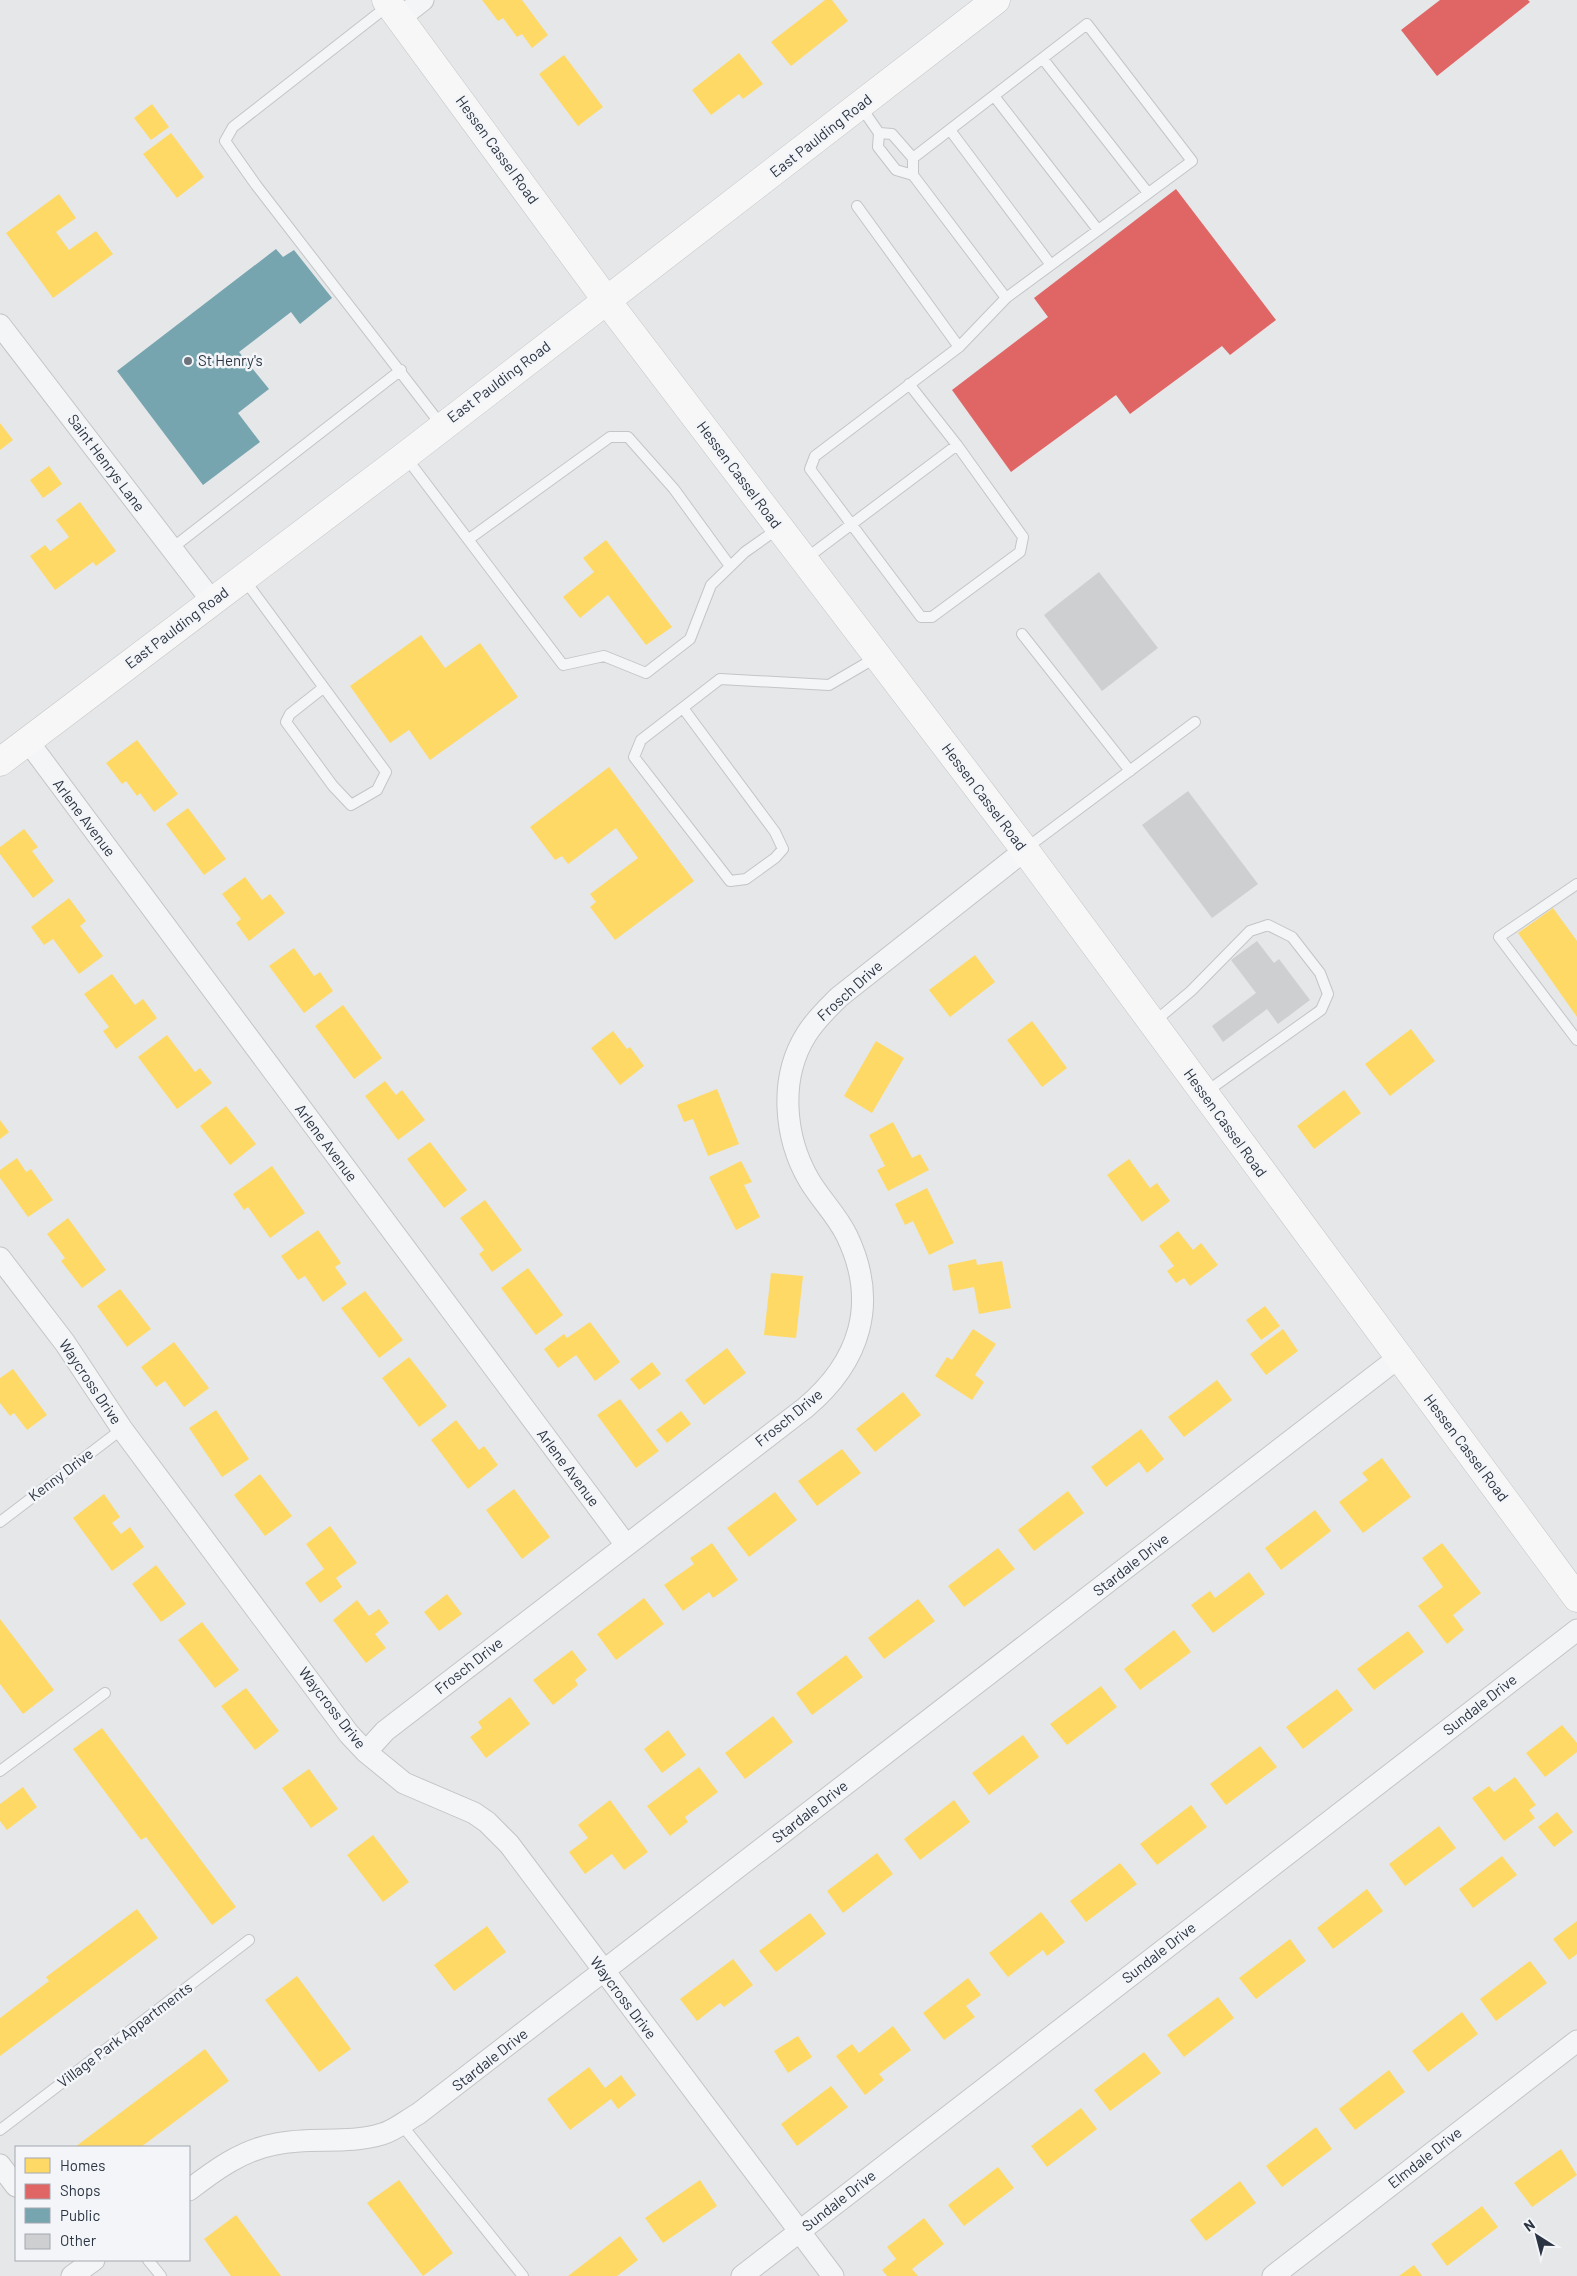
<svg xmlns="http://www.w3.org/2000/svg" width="1577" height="2276" viewBox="0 0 1577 2276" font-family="Barlow,sans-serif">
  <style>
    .homes { fill: #ffd966 }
    .shops { fill: #e06666 }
    .public { fill: #76a5af }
    .building { fill: #cdcfd1 }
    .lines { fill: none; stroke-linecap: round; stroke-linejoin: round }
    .service-casing { stroke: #c3c5c7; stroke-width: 12 }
    .minor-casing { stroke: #c3c5c7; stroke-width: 23 }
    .secondary-casing { stroke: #c3c5c7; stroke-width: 29 }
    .service { stroke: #f4f5f6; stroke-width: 10 }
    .minor { stroke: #f4f5f6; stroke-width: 21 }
    .secondary { stroke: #f7f7f8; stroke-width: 28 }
    .poi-dot { fill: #6c737c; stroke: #f3f5f8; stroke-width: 2 }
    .labels { text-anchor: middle; stroke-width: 5; stroke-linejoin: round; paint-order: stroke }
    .street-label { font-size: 15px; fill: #2b3442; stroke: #f3f5f8 }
    .poi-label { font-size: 15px; fill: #2b3442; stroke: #f3f5f8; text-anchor: start }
  </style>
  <rect width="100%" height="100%" fill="#e5e7e9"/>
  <!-- homes -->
  <path class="homes" d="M 482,0 L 522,0 L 548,35 L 532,48 L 522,34 L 517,37 L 503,18 L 498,21 Z
    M 825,0 L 832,0 L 848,21 L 791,66 L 771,42 Z
    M 739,53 L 763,84 L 743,99 L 739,94 L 711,115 L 692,90 Z
    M 564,55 L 603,107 L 578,126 L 539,74 Z
    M 152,104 L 169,127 L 151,140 L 134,118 Z
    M 171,133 L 204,177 L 177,198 L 143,154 Z
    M 59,194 L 76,218 L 56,232 L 69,250 L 96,231 L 113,254 L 53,298 L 6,233 Z
    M 0,423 L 13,440 L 0,450 Z
    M 49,466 L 62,484 L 43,498 L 30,480 Z
    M 80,502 L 116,551 L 96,566 L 93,562 L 55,590 L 30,556 L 45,545 L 50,551 L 69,537 L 56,520 Z
    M 606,540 L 672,627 L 646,645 L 608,595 L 580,618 L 563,597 L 594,572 L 583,558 Z
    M 421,635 L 445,668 L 480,643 L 518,697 L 430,760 L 409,730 L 390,743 L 350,686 Z
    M 137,740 L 178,794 L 154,812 L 140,793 L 137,796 L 126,781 L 122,784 L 106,763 Z
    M 609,767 L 694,881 L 615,940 L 590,907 L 596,902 L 590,894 L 638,858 L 616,828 L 568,864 L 562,856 L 555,860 L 530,827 Z
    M 188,808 L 226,859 L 204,875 L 166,824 Z
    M 24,829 L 38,847 L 32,851 L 54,881 L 33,898 L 0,854 L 0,847 Z
    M 245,877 L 262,900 L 270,894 L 285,913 L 249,941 L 236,923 L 241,919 L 222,894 Z
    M 69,898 L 86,921 L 80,926 L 103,956 L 79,974 L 53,939 L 44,945 L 31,927 Z
    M 1553,908 L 1577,941 L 1577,1017 L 1518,933 Z
    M 294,948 L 314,976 L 320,972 L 333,991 L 304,1013 L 269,966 Z
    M 975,955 L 995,982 L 950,1017 L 929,990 Z
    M 112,974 L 135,1005 L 143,999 L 157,1018 L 116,1049 L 103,1031 L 109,1027 L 84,994 Z
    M 343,1005 L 382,1058 L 354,1079 L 315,1026 Z
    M 1032,1021 L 1067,1068 L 1042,1087 L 1007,1040 Z
    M 1411,1029 L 1435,1061 L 1390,1096 L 1365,1064 Z
    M 613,1031 L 627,1049 L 630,1047 L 644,1066 L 620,1085 L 591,1048 Z
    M 167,1035 L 195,1072 L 200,1068 L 212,1083 L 177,1109 L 138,1057 Z
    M 876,1041 L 904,1058 L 872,1113 L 844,1096 Z
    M 385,1081 L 396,1095 L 402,1090 L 425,1120 L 398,1140 L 365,1096 Z
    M 717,1089 L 739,1144 L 708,1156 L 693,1119 L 684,1122 L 677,1105 Z
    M 1344,1090 L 1361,1113 L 1314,1149 L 1297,1126 Z
    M 226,1106 L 256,1144 L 230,1165 L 200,1126 Z
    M 0,1120 L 9,1132 L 0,1139 Z
    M 893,1122 L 912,1158 L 920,1154 L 929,1170 L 888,1191 L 877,1170 L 885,1166 L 869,1135 Z
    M 430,1142 L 467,1190 L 444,1208 L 407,1159 Z
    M 17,1158 L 26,1172 L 31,1169 L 53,1200 L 28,1217 L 0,1178 L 0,1170 Z
    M 1129,1159 L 1150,1188 L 1157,1183 L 1170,1201 L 1142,1222 L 1107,1175 Z
    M 741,1161 L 752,1182 L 744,1185 L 760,1217 L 736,1230 L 709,1177 Z
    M 272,1166 L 305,1213 L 270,1238 L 248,1207 L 244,1210 L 233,1194 Z
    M 927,1188 L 954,1243 L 929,1255 L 913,1221 L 905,1225 L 895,1204 Z
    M 485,1200 L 522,1250 L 492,1272 L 479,1254 L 484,1250 L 460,1218 Z
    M 68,1218 L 106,1270 L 82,1288 L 61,1261 L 65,1258 L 47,1234 Z
    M 318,1230 L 341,1263 L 335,1267 L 347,1284 L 323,1302 L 305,1276 L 298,1280 L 281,1256 Z
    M 1178,1231 L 1193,1250 L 1201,1243 L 1218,1265 L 1190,1286 L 1184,1278 L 1176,1283 L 1167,1271 L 1174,1266 L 1159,1246 Z
    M 976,1259 L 977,1265 L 1002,1261 L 1011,1308 L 979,1314 L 974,1287 L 953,1291 L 948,1265 Z
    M 528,1268 L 563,1315 L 536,1335 L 501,1288 Z
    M 771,1273 L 803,1276 L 796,1338 L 764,1335 Z
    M 120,1289 L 151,1329 L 127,1347 L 97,1306 Z
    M 365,1291 L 403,1340 L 379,1358 L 341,1308 Z
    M 1265,1306 L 1280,1326 L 1261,1340 L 1246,1320 Z
    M 590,1322 L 620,1362 L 595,1381 L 576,1355 L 558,1368 L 544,1349 L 564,1334 L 567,1338 Z
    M 973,1329 L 996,1344 L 975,1375 L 984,1382 L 972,1400 L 935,1376 L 947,1357 L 952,1360 Z
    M 1283,1329 L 1298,1351 L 1266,1375 L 1250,1354 Z
    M 174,1342 L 209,1388 L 184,1407 L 165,1381 L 156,1387 L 141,1367 Z
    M 727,1348 L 746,1373 L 704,1405 L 685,1380 Z
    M 409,1357 L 447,1406 L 419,1427 L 382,1378 Z
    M 652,1362 L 661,1374 L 639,1390 L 630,1379 Z
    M 13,1369 L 47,1415 L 27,1430 L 14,1413 L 10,1416 L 0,1403 L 0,1378 Z
    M 1217,1380 L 1232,1400 L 1184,1437 L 1168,1417 Z
    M 903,1392 L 921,1415 L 875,1452 L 856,1429 Z
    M 620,1399 L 659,1451 L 636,1468 L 597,1415 Z
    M 216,1410 L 249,1459 L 222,1477 L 189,1428 Z
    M 681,1411 L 691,1424 L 667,1443 L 656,1430 Z
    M 456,1420 L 479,1450 L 484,1446 L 498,1465 L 468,1489 L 431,1440 Z
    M 1141,1429 L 1164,1459 L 1147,1473 L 1139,1462 L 1106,1487 L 1091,1467 Z
    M 842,1449 L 861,1473 L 817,1506 L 798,1481 Z
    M 1382,1458 L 1411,1497 L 1363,1533 L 1339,1502 L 1368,1480 L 1362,1473 Z
    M 260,1474 L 292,1516 L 265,1536 L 234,1495 Z
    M 514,1489 L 550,1537 L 522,1559 L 486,1510 Z
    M 1068,1491 L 1084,1513 L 1034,1551 L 1018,1530 Z
    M 775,1492 L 797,1520 L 749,1557 L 727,1528 Z
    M 104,1494 L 120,1517 L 112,1523 L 121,1534 L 130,1527 L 144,1547 L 112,1571 L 73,1518 Z
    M 1315,1510 L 1331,1531 L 1281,1570 L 1265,1548 Z
    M 330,1526 L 357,1563 L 336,1578 L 342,1587 L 320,1603 L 305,1583 L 324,1569 L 306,1544 Z
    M 712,1543 L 738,1580 L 713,1598 L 709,1592 L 683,1611 L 664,1585 L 694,1564 L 690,1558 Z
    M 1442,1543 L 1481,1593 L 1453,1615 L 1464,1630 L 1447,1644 L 1418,1606 L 1443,1587 L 1422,1558 Z
    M 998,1548 L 1015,1569 L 964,1607 L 948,1586 Z
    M 156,1565 L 186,1604 L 161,1622 L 132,1584 Z
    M 1249,1572 L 1265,1594 L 1213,1633 L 1191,1605 L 1210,1591 L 1215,1598 Z
    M 447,1594 L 462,1614 L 439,1631 L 424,1612 Z
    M 644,1598 L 664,1624 L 616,1660 L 597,1634 Z
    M 918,1599 L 935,1621 L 884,1659 L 868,1638 Z
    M 357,1600 L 369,1616 L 379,1609 L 389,1623 L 375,1634 L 386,1648 L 366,1663 L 333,1620 Z
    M 0,1619 L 54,1690 L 23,1714 L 0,1684 Z
    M 202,1622 L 239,1670 L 215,1688 L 178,1640 Z
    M 1174,1630 L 1191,1652 L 1140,1690 L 1124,1669 Z
    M 1408,1631 L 1424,1652 L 1374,1690 L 1357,1669 Z
    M 572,1650 L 587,1670 L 575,1680 L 578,1685 L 553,1705 L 533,1680 Z
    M 846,1655 L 863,1677 L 812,1715 L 796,1693 Z
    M 1101,1686 L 1117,1707 L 1067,1745 L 1050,1724 Z
    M 246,1688 L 279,1731 L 255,1750 L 221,1706 Z
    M 1337,1689 L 1353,1710 L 1303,1749 L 1286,1727 Z
    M 510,1697 L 530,1724 L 486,1758 L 470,1737 L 482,1728 L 478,1722 Z
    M 773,1716 L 793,1742 L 745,1779 L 725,1753 Z
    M 1562,1725 L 1577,1743 L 1577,1752 L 1545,1777 L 1526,1753 Z
    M 102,1728 L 236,1907 L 212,1925 L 146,1837 L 141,1840 L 73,1749 Z
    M 668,1730 L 686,1755 L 662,1773 L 644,1749 Z
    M 1023,1735 L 1039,1757 L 989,1795 L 972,1773 Z
    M 1260,1746 L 1277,1767 L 1226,1805 L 1210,1784 Z
    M 699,1767 L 718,1792 L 685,1817 L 688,1822 L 670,1836 L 647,1806 Z
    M 309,1769 L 338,1809 L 311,1828 L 282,1788 Z
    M 1515,1777 L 1536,1805 L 1529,1810 L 1535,1818 L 1504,1841 L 1472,1798 L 1489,1786 L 1494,1792 Z
    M 23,1787 L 37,1807 L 7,1830 L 0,1821 L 0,1804 Z
    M 610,1800 L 648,1852 L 624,1870 L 612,1854 L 585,1874 L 569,1852 L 588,1838 L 578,1825 Z
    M 954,1800 L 970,1822 L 920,1860 L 904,1839 Z
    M 1191,1805 L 1207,1827 L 1157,1865 L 1140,1844 Z
    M 1557,1812 L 1573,1832 L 1554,1847 L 1538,1827 Z
    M 1439,1826 L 1456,1848 L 1405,1886 L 1389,1864 Z
    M 373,1835 L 409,1882 L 383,1902 L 347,1855 Z
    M 877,1853 L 893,1874 L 843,1913 L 827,1891 Z
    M 1502,1856 L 1517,1875 L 1473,1908 L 1459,1889 Z
    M 1120,1863 L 1137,1884 L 1086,1922 L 1070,1901 Z
    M 1367,1889 L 1383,1911 L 1333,1949 L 1317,1928 Z
    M 137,1909 L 158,1938 L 0,2056 L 0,2018 L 49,1981 L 46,1977 Z
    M 1041,1912 L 1065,1942 L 1047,1956 L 1043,1950 L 1008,1977 L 989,1953 Z
    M 810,1913 L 826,1934 L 776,1972 L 759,1951 Z
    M 1577,1921 L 1577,1954 L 1569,1960 L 1553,1939 Z
    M 487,1926 L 506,1952 L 454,1991 L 434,1965 Z
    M 1290,1939 L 1306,1961 L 1256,1999 L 1239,1978 Z
    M 733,1959 L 753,1985 L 724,2007 L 720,2003 L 697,2021 L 680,1999 Z
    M 1530,1961 L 1547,1983 L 1496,2021 L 1480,1999 Z
    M 297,1976 L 351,2049 L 319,2072 L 265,2000 Z
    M 968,1978 L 981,1995 L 966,2006 L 975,2017 L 944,2040 L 923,2013 Z
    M 1218,1997 L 1234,2018 L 1184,2057 L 1167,2035 Z
    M 1462,2012 L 1478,2034 L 1428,2072 L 1412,2051 Z
    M 893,2026 L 911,2050 L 879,2074 L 884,2080 L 865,2095 L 836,2056 L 852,2044 L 859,2053 Z
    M 798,2036 L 812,2057 L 788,2073 L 774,2051 Z
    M 205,2049 L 229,2081 L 141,2147 L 75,2147 Z
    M 1144,2052 L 1161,2073 L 1110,2111 L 1094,2090 Z
    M 589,2067 L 605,2088 L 621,2075 L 636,2095 L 618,2109 L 611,2099 L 570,2130 L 547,2099 Z
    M 1389,2070 L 1405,2092 L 1355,2130 L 1339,2109 Z
    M 831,2086 L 848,2107 L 797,2146 L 781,2124 Z
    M 1081,2108 L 1097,2129 L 1047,2167 L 1031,2146 Z
    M 1316,2127 L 1332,2149 L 1282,2187 L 1266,2166 Z
    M 1561,2149 L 1577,2175 L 1532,2207 L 1514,2183 Z
    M 998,2167 L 1014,2188 L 964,2226 L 948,2205 Z
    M 399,2180 L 453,2253 L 423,2276 L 367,2203 Z
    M 700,2180 L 717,2206 L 663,2243 L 645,2218 Z
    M 1240,2181 L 1256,2203 L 1206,2241 L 1190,2220 Z
    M 1482,2206 L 1498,2227 L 1447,2266 L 1431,2244 Z
    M 236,2215 L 281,2276 L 231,2276 L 204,2239 Z
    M 924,2218 L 944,2244 L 912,2269 L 918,2276 L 887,2276 L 882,2270 L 896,2259 L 887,2247 Z
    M 620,2236 L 638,2260 L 617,2276 L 568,2276 Z
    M 1414,2265 L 1422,2276 L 1399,2276 Z"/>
  <!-- shops -->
  <path class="shops" d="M 1440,0 L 1528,0 L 1530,2 L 1437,76 L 1401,30 Z
    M 1176,189 L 1276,320 L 1230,355 L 1222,346 L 1130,414 L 1116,395 L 1011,472 L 952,390 L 1048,317 L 1034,298 Z"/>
  <!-- public -->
  <path class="public" d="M 276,249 L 283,257 L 294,250 L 332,298 L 300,324 L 291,312 L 239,352 L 269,389 L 238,413 L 260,442 L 203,485 L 117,371 Z"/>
  <!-- building -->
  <path class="building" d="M 1099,572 L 1158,648 L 1102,691 L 1044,615 Z
    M 1188,791 L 1258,884 L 1212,918 L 1142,825 Z
    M 1257,941 L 1274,963 L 1279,959 L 1310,1000 L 1278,1024 L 1267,1009 L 1223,1042 L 1212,1026 L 1256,993 L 1231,960 Z"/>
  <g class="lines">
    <!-- service casing -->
    <g class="service-casing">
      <path id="service" d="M 389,5 L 233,127 L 225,141 L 256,185 L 442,426
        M 1043,59 L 1148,193
        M 994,96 L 1098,230
        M 861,107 L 879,133 L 878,147 L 896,170 L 913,175
        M 950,130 L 1051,265
        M 879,133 L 892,134 L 913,158 L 913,175 L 1006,298 L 959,347 L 815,456 L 810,469 L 921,617 L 932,617 L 1020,552 L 1023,537 L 957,445 L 909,384
        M 913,158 L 1087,24 L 1192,161 L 1006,298
        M 857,206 L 959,347
        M 405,456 L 563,665 L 604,656 L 646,673 L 690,639 L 711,585 L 745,552 L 779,528
        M 469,539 L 610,437 L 628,437 L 674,489 L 730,566
        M 171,549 L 401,370
        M 804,560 L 957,445
        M 244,579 L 386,772 L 377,790 L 351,805 L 333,786 L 286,722 L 290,714 L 323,688
        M 1022,634 L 1130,771
        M 683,708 L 775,832 L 783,849 L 775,858 L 746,879 L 730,881 L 634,757 L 641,740 L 720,679 L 829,685 L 877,657
        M 1025,849 L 1195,722
        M 1577,884 L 1499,937 L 1577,1040
        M 1154,1022 L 1191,991 L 1250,931 L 1268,925 L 1292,937 L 1320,973 L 1328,994 L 1321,1010 L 1206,1092
        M 0,1522 L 122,1429
        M 0,1771 L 105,1693
        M 401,2124 L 523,2276
        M 0,2130 L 249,1940
        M 148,2260 L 161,2276"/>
    </g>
    <!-- minor casing -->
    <g class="minor-casing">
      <path id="minor" d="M 400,18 L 423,0
        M 0,325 L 212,601
        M 27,740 L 626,1545
        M 0,1258 L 65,1343 L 122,1429 L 349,1734 L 366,1752 L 404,1783 L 474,1813 L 487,1822 L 509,1844 L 833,2276
        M 366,1752 L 385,1731 L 805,1408 C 860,1362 879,1303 847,1236 C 837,1215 820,1199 809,1180 C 784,1137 779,1078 806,1035 C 815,1020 827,1009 839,997 L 1025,850
        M 0,2165 L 16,2186
        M 189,2190 C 215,2170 242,2150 276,2144 C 311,2136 347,2145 382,2134 C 394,2131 407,2120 418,2114 L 1398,1358
        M 72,2276 L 94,2260
        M 742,2276 L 1577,1630
        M 1273,2276 L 1577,2041"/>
    </g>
    <!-- secondary casing -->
    <g class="secondary-casing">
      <path id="secondary" d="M 386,0 L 607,301 L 1025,850 L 1577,1598
        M 0,762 L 405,456 L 996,0"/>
    </g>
    <!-- service -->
    <use href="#service" class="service"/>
    <!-- minor -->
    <use href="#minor" class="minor"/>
    <!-- secondary -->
    <use href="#secondary" class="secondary"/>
  </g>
  <!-- markers -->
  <circle class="poi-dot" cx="188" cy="361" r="5"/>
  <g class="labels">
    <!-- street labels -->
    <g class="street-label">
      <text transform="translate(821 136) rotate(-38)" y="5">East Paulding Road</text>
      <text transform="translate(497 150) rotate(54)" y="5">Hessen Cassel Road</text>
      <text transform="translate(499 382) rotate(-37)" y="5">East Paulding Road</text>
      <text transform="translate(106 463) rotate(53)" y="5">Saint Henrys Lane</text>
      <text transform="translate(739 475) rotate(53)" y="5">Hessen Cassel Road</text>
      <text transform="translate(177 628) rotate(-37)" y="5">East Paulding Road</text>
      <text transform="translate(984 797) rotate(53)" y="5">Hessen Cassel Road</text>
      <text transform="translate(84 818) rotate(53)" y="5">Arlene Avenue</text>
      <text transform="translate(850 991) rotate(-42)" y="5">Frosch Drive</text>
      <text transform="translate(1225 1123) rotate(54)" y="5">Hessen Cassel Road</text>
      <text transform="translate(326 1143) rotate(53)" y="5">Arlene Avenue</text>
      <text transform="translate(90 1382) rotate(56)" y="5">Waycross Drive</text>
      <text transform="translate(789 1418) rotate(-39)" y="5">Frosch Drive</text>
      <text transform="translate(1466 1448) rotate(53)" y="5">Hessen Cassel Road</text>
      <text transform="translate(568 1468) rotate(53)" y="5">Arlene Avenue</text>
      <text transform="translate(61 1475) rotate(-37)" y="5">Kenny Drive</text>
      <text transform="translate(1131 1565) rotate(-38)" y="5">Stardale Drive</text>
      <text transform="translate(469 1666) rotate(-38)" y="5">Frosch Drive</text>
      <text transform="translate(1480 1705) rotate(-38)" y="5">Sundale Drive</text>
      <text transform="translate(332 1708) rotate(52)" y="5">Waycross Drive</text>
      <text transform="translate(810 1812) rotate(-38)" y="5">Stardale Drive</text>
      <text transform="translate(1159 1953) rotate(-38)" y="5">Sundale Drive</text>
      <text transform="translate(623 1998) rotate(53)" y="5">Waycross Drive</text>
      <text transform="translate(125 2035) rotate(-37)" y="5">Village Park Appartments</text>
      <text transform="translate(490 2060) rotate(-38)" y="5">Stardale Drive</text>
      <text transform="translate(1425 2158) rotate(-38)" y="5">Elmdale Drive</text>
      <text transform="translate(839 2201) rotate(-38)" y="5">Sundale Drive</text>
    </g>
    <!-- poi labels -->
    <g class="poi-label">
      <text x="198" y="366">St Henry's</text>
    </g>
  </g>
  <!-- legend -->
  <rect x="15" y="2146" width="175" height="115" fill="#f3f5f8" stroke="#a3a8af"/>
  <rect x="25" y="2158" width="25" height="15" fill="#ffd966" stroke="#a3a8af"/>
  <text x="60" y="2171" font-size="15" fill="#2b3442">Homes</text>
  <rect x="25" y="2184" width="25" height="15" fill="#e06666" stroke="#a3a8af"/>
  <text x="60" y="2196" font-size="15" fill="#2b3442">Shops</text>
  <rect x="25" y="2208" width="25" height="15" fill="#76a5af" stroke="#a3a8af"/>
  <text x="60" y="2221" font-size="15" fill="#2b3442">Public</text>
  <rect x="25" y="2234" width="25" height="15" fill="#cdcfd1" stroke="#a3a8af"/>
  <text x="60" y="2246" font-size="15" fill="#2b3442">Other</text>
  <!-- north arrow -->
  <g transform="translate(1537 2236) rotate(324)" stroke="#f3f5f8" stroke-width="4" paint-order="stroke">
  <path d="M0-4L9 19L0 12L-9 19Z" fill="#2b3442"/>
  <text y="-8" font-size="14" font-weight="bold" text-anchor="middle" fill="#2b3442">N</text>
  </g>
</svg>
